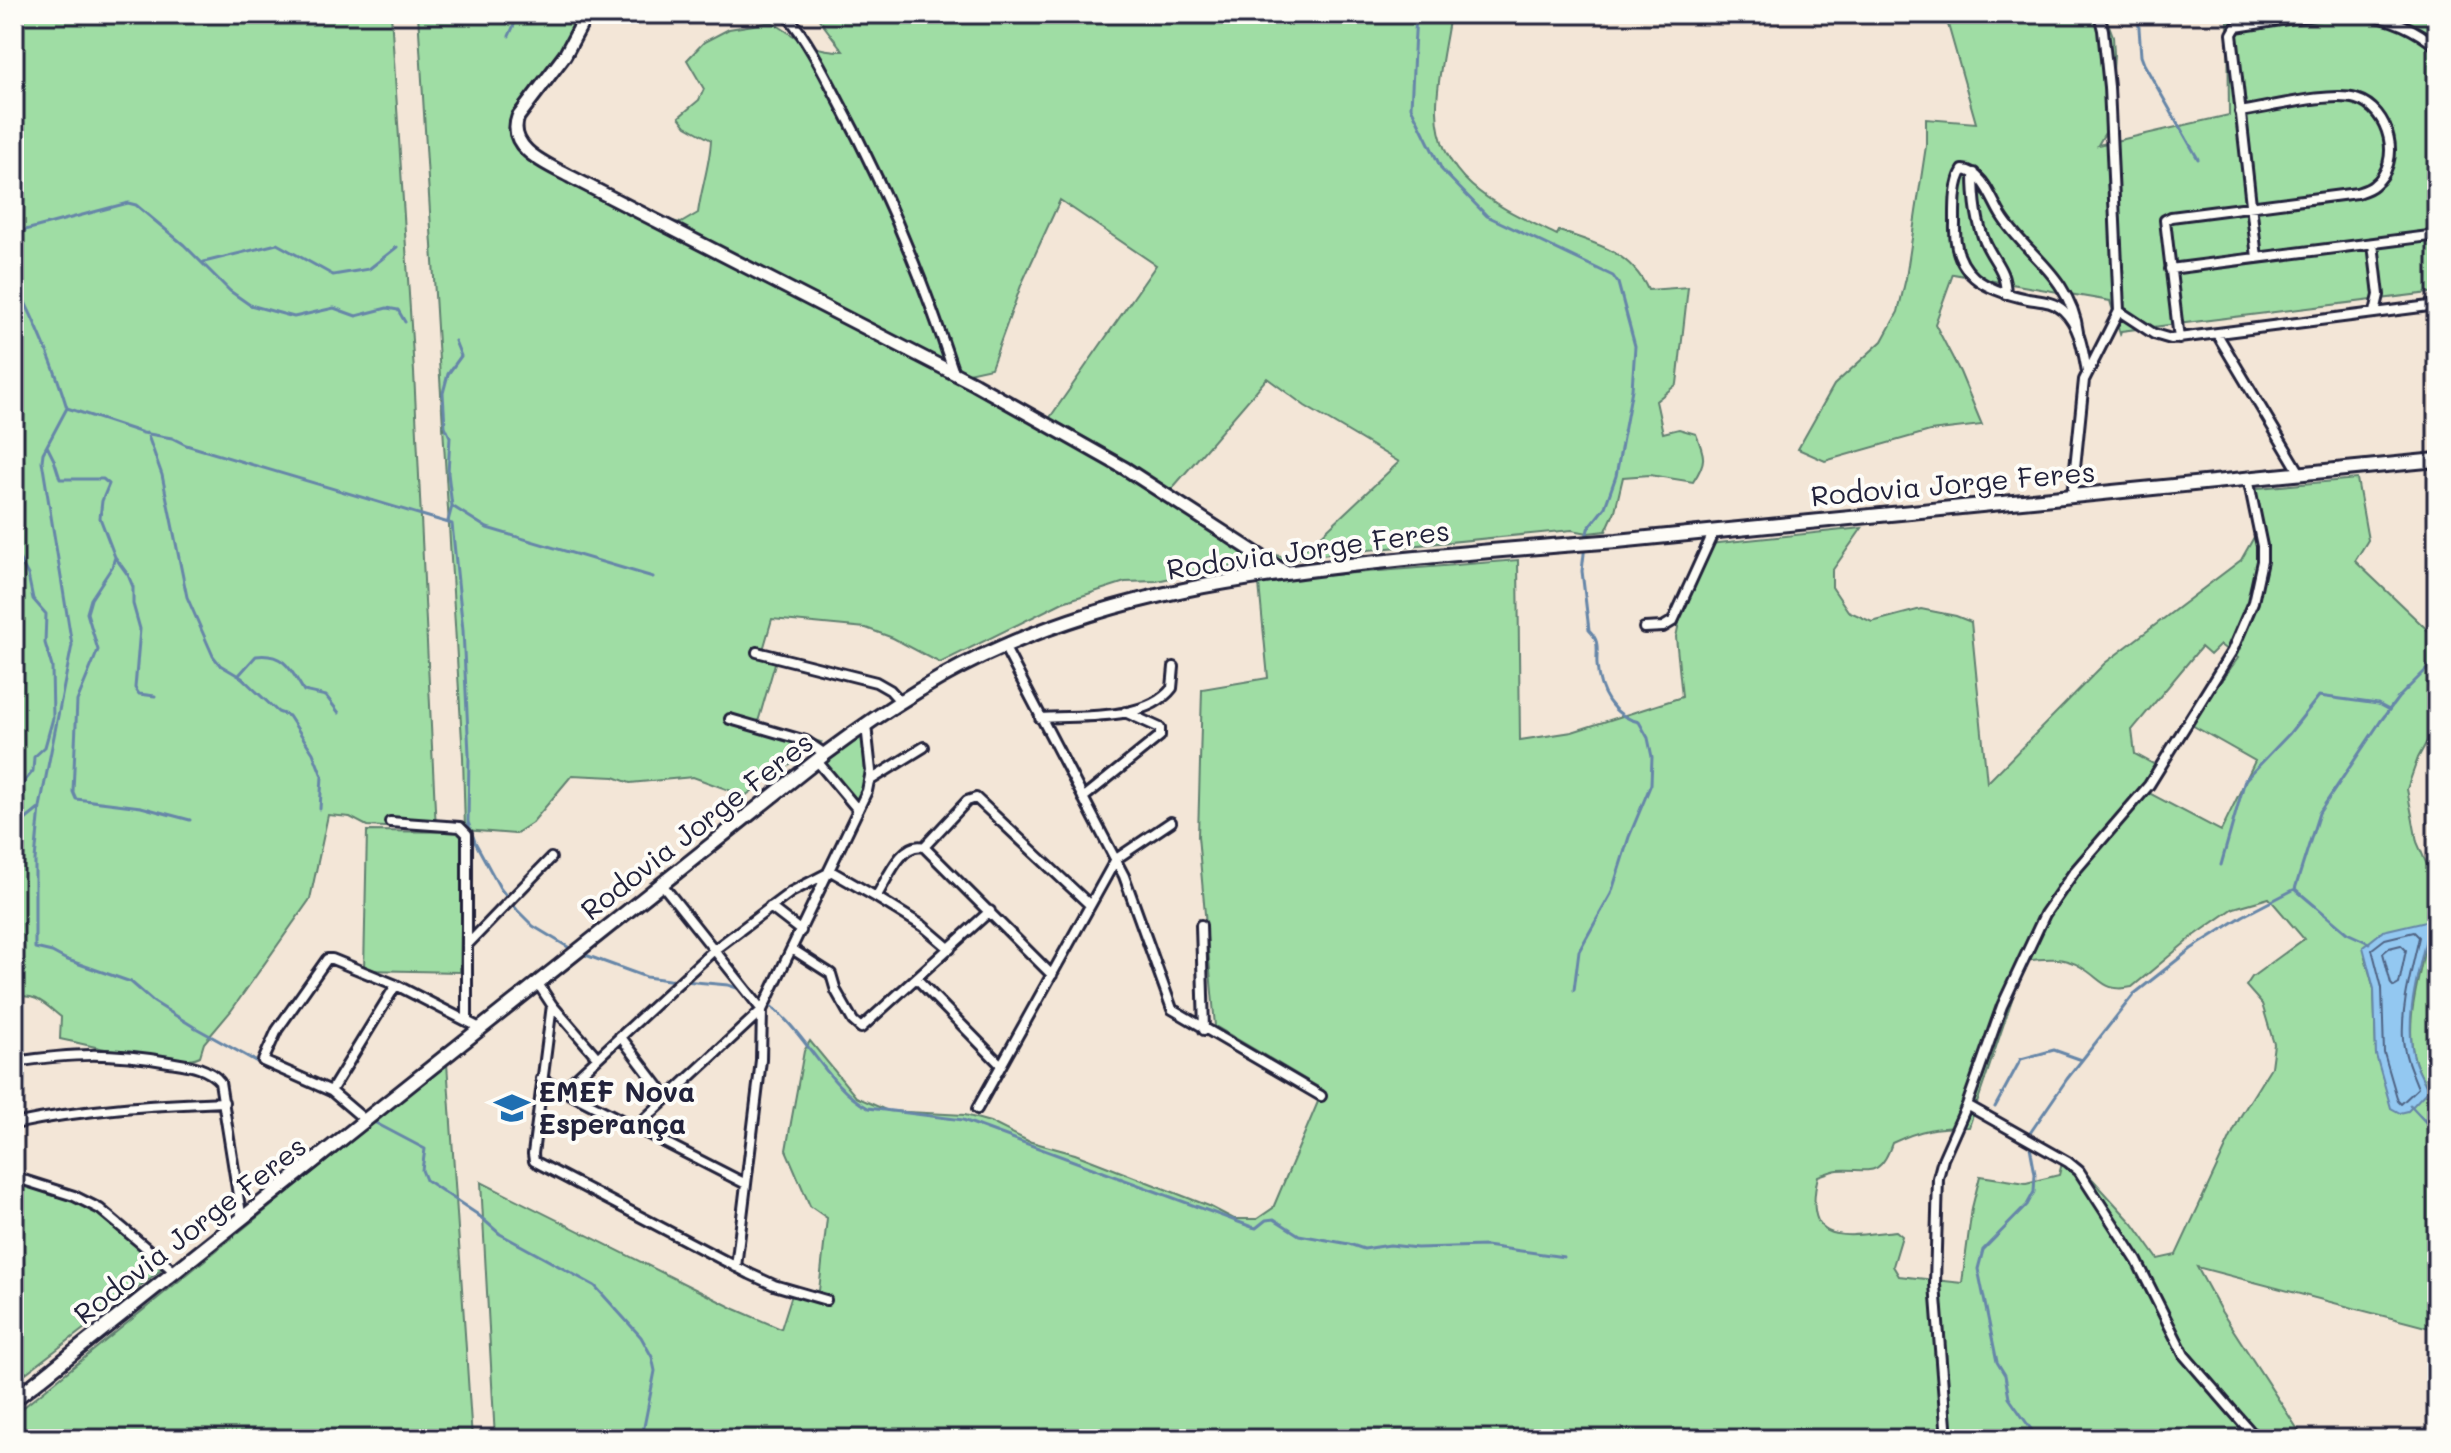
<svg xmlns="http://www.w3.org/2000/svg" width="2451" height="1453" viewBox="0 0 2451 1453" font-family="Mali,sans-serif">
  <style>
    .green { fill: #9fdda4; stroke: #608070; stroke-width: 2; fill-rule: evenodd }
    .water { fill: #93c8f1; stroke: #6686a8; stroke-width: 2 }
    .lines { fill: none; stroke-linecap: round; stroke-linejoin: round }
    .shore { stroke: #4f6484; stroke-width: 2 }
    .stream { stroke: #6686a8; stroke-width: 3 }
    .minor-casing { stroke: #22223b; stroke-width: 14 }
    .tertiary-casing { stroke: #22223b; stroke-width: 17 }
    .secondary-casing { stroke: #22223b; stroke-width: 18 }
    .minor { stroke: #fdfcf7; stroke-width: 8 }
    .tertiary { stroke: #fdfcf7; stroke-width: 11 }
    .secondary { stroke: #fdfcf7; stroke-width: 12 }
    .labels { text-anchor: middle; stroke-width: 8; stroke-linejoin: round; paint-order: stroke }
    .street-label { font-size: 28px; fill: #22223b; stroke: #fdfcf7 }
    .poi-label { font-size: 28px; font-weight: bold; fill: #22223b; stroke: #fdfcf7; text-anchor: start }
  </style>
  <rect width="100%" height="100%" fill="#f3e6d7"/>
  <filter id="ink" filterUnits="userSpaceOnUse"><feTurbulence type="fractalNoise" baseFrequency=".0125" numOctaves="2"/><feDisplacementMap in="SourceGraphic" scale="16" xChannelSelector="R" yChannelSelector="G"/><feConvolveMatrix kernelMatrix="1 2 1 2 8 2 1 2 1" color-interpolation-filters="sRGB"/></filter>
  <g filter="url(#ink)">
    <!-- green -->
    <path class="green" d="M 14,14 L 391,14 L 414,372 L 436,830 L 367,826 L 350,817 L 328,815 L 310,899 L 231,1011 L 204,1043 L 200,1056 C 176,1069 90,1045 60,1039 L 61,1017 C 46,1005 34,991 14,998 Z
      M 418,14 L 594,14 L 582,38 L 511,125 L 523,143 L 535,153 L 644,215 L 681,223 L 698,213 C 701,189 710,164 711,140 L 686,126 L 679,117 L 699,100 L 704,89 L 687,60 L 704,42 L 729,29 L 772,22 C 800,39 809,51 843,51 L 815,14 L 1450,14 C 1446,43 1436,83 1437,111 C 1438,183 1502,208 1557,235 L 1559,231 C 1596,243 1631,252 1648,290 L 1688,287 L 1677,384 L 1656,401 L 1663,433 L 1679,429 L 1696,434 C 1705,456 1707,461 1693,482 L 1650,475 L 1623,477 L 1615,511 L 1606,531 L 1588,533 L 1572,530 L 1337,553 L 1202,571 L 1157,581 L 1125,582 L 1063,602 L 940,663 L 893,638 L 866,628 L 772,619 L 763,650 L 776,660 L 758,722 L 821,742 L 745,796 L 693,777 L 630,783 L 614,777 L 572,775 L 532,823 L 515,834 L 465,830 L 463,757 ZM 1060,200 L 1156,265 L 1044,426 L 939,372 L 959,375 L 991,368 L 1022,283 ZM 1267,378 L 1305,406 L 1399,462 L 1314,542 L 1293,558 L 1256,552 L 1223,531 L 1194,506 L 1169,492 Z
      M 1945,14 L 2101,14 L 2107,20 L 2113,36 L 2114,54 L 2110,124 L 2098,145 L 2229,115 L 2228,14 L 2437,14 L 2437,292 L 2121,331 L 2120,334 L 2110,301 L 1953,274 L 1935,324 L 1960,372 L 1982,425 L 1930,431 L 1825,461 L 1798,449 L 1834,385 L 1882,341 L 1898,312 L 1906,278 L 1926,146 L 1926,119 L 1976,123 Z
      M 2357,479 L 2368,540 L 2355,561 L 2437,639 L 2437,723 L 2418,758 L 2407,789 L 2417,842 L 2427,865 L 2437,864 L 2437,1330 L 2197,1267 L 2221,1311 L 2304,1439 L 495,1439 L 481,1182 L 735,1309 L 781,1329 L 794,1288 L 819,1291 L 827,1218 L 810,1206 L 786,1150 L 804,1051 L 810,1041 L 856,1097 L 888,1111 L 965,1115 L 990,1122 L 1028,1141 L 1075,1154 L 1209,1206 L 1234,1219 L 1257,1219 L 1273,1208 L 1323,1090 L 1215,1026 L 1198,836 L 1202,689 L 1268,678 L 1259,584 L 1292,578 L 1518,560 L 1520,740 L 1572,732 L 1682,697 L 1676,637 L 1680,618 L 1694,589 L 1709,544 L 1862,528 L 1832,571 L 1832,587 L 1848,611 L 1872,622 L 1921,609 L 1956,616 L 1971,622 L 1987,783 L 2105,663 L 2241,560 L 2258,530 L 2247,489 ZM 2220,645 L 2238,658 L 2190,724 L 2255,761 L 2221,831 L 2145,791 L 2161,768 L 2135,754 L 2132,730 L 2201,647 L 2210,655 ZM 2269,898 L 2304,939 L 2252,977 L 2246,986 L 2262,1004 L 2274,1044 L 2271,1067 L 2240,1117 L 2176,1255 L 2158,1259 L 2133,1224 L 2085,1171 L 2075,1160 L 2063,1159 L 2059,1175 L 2026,1183 L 1980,1176 L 1972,1208 L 1962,1283 L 1899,1276 L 1893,1266 L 1902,1236 L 1896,1231 C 1846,1236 1801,1249 1818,1176 C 1824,1174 1832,1171 1838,1170 C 1867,1168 1880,1180 1892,1143 C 1922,1129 1936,1127 1969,1127 L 2025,961 C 2044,958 2064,956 2081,967 C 2102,979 2104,993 2132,987 L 2191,938 L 2234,908 ZM 2429,921 C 2425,967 2402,1015 2415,1061 C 2418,1071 2424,1081 2428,1090 L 2376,1055 L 2374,989 L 2365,957 Z
      M 864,730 L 865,789 L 857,804 L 823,761 Z
      M 367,831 L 463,832 L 460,972 L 364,970 Z
      M 447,1063 L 472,1439 L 14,1439 L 14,1415 Z
      M 14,1181 C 28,1186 43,1186 57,1190 C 100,1203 133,1239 165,1267 L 14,1382 Z"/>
    <!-- water -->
    <path class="water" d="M 2430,920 C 2421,965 2402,1017 2415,1062 C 2418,1071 2424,1081 2428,1090 L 2408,1111 L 2400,1113 L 2391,1108 L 2376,1055 L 2374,989 L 2363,947 L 2383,931 Z"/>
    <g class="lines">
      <!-- shore -->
      <path class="shore" d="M 2414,932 L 2419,937 C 2412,970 2401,1005 2403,1039 C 2404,1056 2412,1072 2418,1088 L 2401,1104 L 2398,1101 L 2384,1053 L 2382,988 L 2372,949 L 2385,939 Z
        M 2401,945 L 2406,950 L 2399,984 L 2394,987 L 2391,984 L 2383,953 L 2389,948 Z"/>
      <!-- stream -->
      <path class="stream" d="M 1416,14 L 1411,107 L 1442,170 L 1487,216 L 1613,276 L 1618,283 L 1635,346 L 1632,389 L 1616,476 L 1605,507 L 1588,529 L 1586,538
        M 1731,14 L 1741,19 L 1757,19
        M 2138,14 L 2141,56 L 2144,64 L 2198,159
        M 509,36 L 519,14
        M 14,233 L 128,203 L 136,205 L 184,245 L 230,291 L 250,305 L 294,317 L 334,308 L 356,316 L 387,308 L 398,310 L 405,322
        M 204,262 L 277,244 L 333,275 L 369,269 L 397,247
        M 14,280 C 35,321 54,364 67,408 L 43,453 L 42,461 L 72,645 L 40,807 L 35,860 L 35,948 L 52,952 L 65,959 L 131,982 L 154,1002 L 194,1027 L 268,1068 L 304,1084
        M 67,408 L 143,433 L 172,438 L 186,445 L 452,524 L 463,630 L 469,754 L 468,822 L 475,842 L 500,888 L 517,910 L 533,926 L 573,950
        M 147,433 L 162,475 L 187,597 L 213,656 L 220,665 L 242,678 L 278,712 L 289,716 L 313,753 L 322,776 L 320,809
        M 47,446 L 54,460 L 60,479 L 103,479 L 109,484 L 102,501 L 100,518 L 115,557 L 128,575 L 133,587 L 133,604 L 140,629 L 135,688 L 139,694 L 155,696
        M 452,506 L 487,528 L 653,577
        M 448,521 L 452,506 L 448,473 L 450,437 L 445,426 L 443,393 L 448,374 L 461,356 L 455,341
        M 14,539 L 14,544
        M 14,549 L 28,575 L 33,599 L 46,614 L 45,643 L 52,667 L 53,718 L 45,747 L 34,757 L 33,771 L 14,794
        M 115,557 L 112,567 L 91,599 L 87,613 L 98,650 L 77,701 L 73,792 L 76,799 L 141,807 L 190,820
        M 239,675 L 256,656 C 285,652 292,672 304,691 L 326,696 L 339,713
        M 14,829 L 40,808
        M 2221,865 L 2245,780 L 2289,734 L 2319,696 L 2378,704 L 2389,710
        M 2295,889 L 2347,933 L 2369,943
        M 580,953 L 646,977 L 676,981
        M 684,981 L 728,985 L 743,990
        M 1574,990 L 1579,951 L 1611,894 L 1629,837 L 1651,784 L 1652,757 L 1648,738 L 1639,722 C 1612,716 1599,692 1597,665 C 1596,651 1601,642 1589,630 L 1582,571 L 1585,545
        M 754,995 C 803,1021 822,1084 868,1108 L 963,1120 L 1252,1227 L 1256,1228 L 1266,1220 L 1274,1219 L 1299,1235 L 1349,1244 L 1364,1249 L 1390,1245 L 1417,1248 L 1486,1246 L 1564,1257
        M 319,1090 L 336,1100
        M 2410,1105 L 2437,1134
        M 1995,1107 L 2021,1059 L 2054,1050 L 2082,1060
        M 370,1120 L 425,1149 L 422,1170 L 426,1180 L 477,1214 L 500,1234 L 595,1286 L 641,1337 L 652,1357 L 655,1371 L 643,1432
        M 2038,1439 L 2009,1398 L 2005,1375 L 1997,1362 L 1978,1269 L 1983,1250 L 2027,1205 L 2034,1192 L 2035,1174 L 2028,1136 L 2067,1079 L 2134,994 L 2191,949 L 2243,916 L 2295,889 L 2319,813 L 2380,722 L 2398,698 L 2437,659"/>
      <!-- minor casing -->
      <g class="minor-casing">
        <path id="minor" d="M 786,14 C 807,39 822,69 837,98 C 884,185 923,279 954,373
          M 2362,14 C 2391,18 2415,28 2437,47
          M 1974,173 C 1974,196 1976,221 1985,242 C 1995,264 2005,268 2006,294
          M 2373,244 L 2379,295 L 2375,312
          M 2257,258 L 2232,34 L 2236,27 L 2321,14
          M 2170,269 L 2437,235
          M 2119,311 L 2154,334 L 2171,339 L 2437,305
          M 2078,332 C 2076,315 2070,301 2061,287 C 2044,260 2017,242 2001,215 C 1992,201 1983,171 1963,170 C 1954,184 1955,208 1955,224 C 1953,275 1984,290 2028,299 C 2040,301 2053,301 2063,310 C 2080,326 2083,350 2087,372
          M 2217,334 L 2300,473
          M 2179,339 L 2165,220 L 2171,217 L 2357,193 C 2363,191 2370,189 2374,185 C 2403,163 2390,109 2356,99 C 2331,91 2268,108 2240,112
          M 2072,497 L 2084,380 L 2119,311 L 2109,87 L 2103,30 L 2099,14
          M 1644,628 L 1663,627 L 1673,621 L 1714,531
          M 1004,646 L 1124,876 L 1172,1009 L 1321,1096
          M 757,652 L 876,682 L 890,690 L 901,702
          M 1040,718 C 1079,715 1146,722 1172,688 L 1174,667
          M 730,719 L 806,741 L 825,754
          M 817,761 L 858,810
          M 869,781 L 924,747
          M 1083,798 L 1160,736 L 1160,728 L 1125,712
          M 390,822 L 460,827 L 467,834 L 467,1021
          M 924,847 L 1052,975
          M 829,870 L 876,897 C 887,880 901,841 924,847 L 967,801 L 976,798 L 1090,905
          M 661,883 L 762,1010 L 761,1060 L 736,1267
          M 876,897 L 923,926 L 950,949
          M 770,907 L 801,931
          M 1201,925 L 1204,1030
          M 467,945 L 551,858
          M 792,949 L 831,974 L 836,991 L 853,1021 L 861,1028 L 990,911
          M 917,979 L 1001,1065
          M 537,982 L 552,1005 L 597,1057
          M 552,1005 L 533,1154 L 534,1161 L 750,1274 L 774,1285 L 826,1300
          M 620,1036 L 667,1098
          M 14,1062 C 75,1053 109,1052 169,1062 C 188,1065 208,1067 220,1082 L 242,1220
          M 541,1079 L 746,1184
          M 563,1090 L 714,950 L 791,892 L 826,874
          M 331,1091 L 396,985
          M 1967,1105 L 2068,1162 L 2079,1171 L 2137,1261 L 2184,1355 L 2257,1439
          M 977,1109 L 1116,859 L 1171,822
          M 365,1120 L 331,1091 L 263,1061 L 277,1030 L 327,959 L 332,959 L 396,985 L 480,1028
          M 14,1124 C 83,1109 154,1105 224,1102
          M 635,1128 L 762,1010 L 867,791 L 871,771 L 866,725
          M 14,1177 L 74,1196 L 100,1209 L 175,1272
          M 1947,1439 L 1935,1284 L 1938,1178 L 1943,1159 L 1967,1105 L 2002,1006 L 2045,914 L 2074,872 L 2149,785 L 2232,651 L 2253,602 L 2262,561 L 2262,546 L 2248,478"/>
      </g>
      <!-- tertiary casing -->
      <g class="tertiary-casing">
        <path id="tertiary" d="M 587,14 L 565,55 L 518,117 C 506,149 549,165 571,177 L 975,384 L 1126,469 L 1285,572"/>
      </g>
      <!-- secondary casing -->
      <g class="secondary-casing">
        <path id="secondary" d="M 14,1400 L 825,754 C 880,713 939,674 1002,647 C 1123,594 1239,577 1368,563 C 1451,554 1533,547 1617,541 L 2437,460"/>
      </g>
      <!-- minor -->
      <use href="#minor" class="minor"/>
      <!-- tertiary -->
      <use href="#tertiary" class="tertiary"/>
      <!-- secondary -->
      <use href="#secondary" class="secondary"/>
    </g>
  </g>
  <!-- icons -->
  <defs>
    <g id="school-bare" transform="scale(2.76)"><path d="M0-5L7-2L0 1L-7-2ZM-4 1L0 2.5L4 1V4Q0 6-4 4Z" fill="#1f6fb2" stroke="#fdfcf7" stroke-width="2.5" paint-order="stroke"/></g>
  </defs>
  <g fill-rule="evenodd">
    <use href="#school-bare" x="512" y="1108"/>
  </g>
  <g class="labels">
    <!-- street labels -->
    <g class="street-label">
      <text transform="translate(1953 484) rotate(-5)" y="10">Rodovia Jorge Feres</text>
      <text transform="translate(1308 550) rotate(-8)" y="10">Rodovia Jorge Feres</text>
      <text transform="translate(697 826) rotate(-38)" y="10">Rodovia Jorge Feres</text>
      <text transform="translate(190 1230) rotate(-38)" y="10">Rodovia Jorge Feres</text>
    </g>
    <!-- poi labels -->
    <g class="poi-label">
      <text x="538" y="1102">EMEF Nova<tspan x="538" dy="32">Esperança</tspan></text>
    </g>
  </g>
  <!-- margin -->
  <rect width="2451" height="1453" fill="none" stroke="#fdfcf7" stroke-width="48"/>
  <rect x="24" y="24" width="2403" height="1405" fill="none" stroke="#22223b" stroke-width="3" filter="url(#ink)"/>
</svg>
